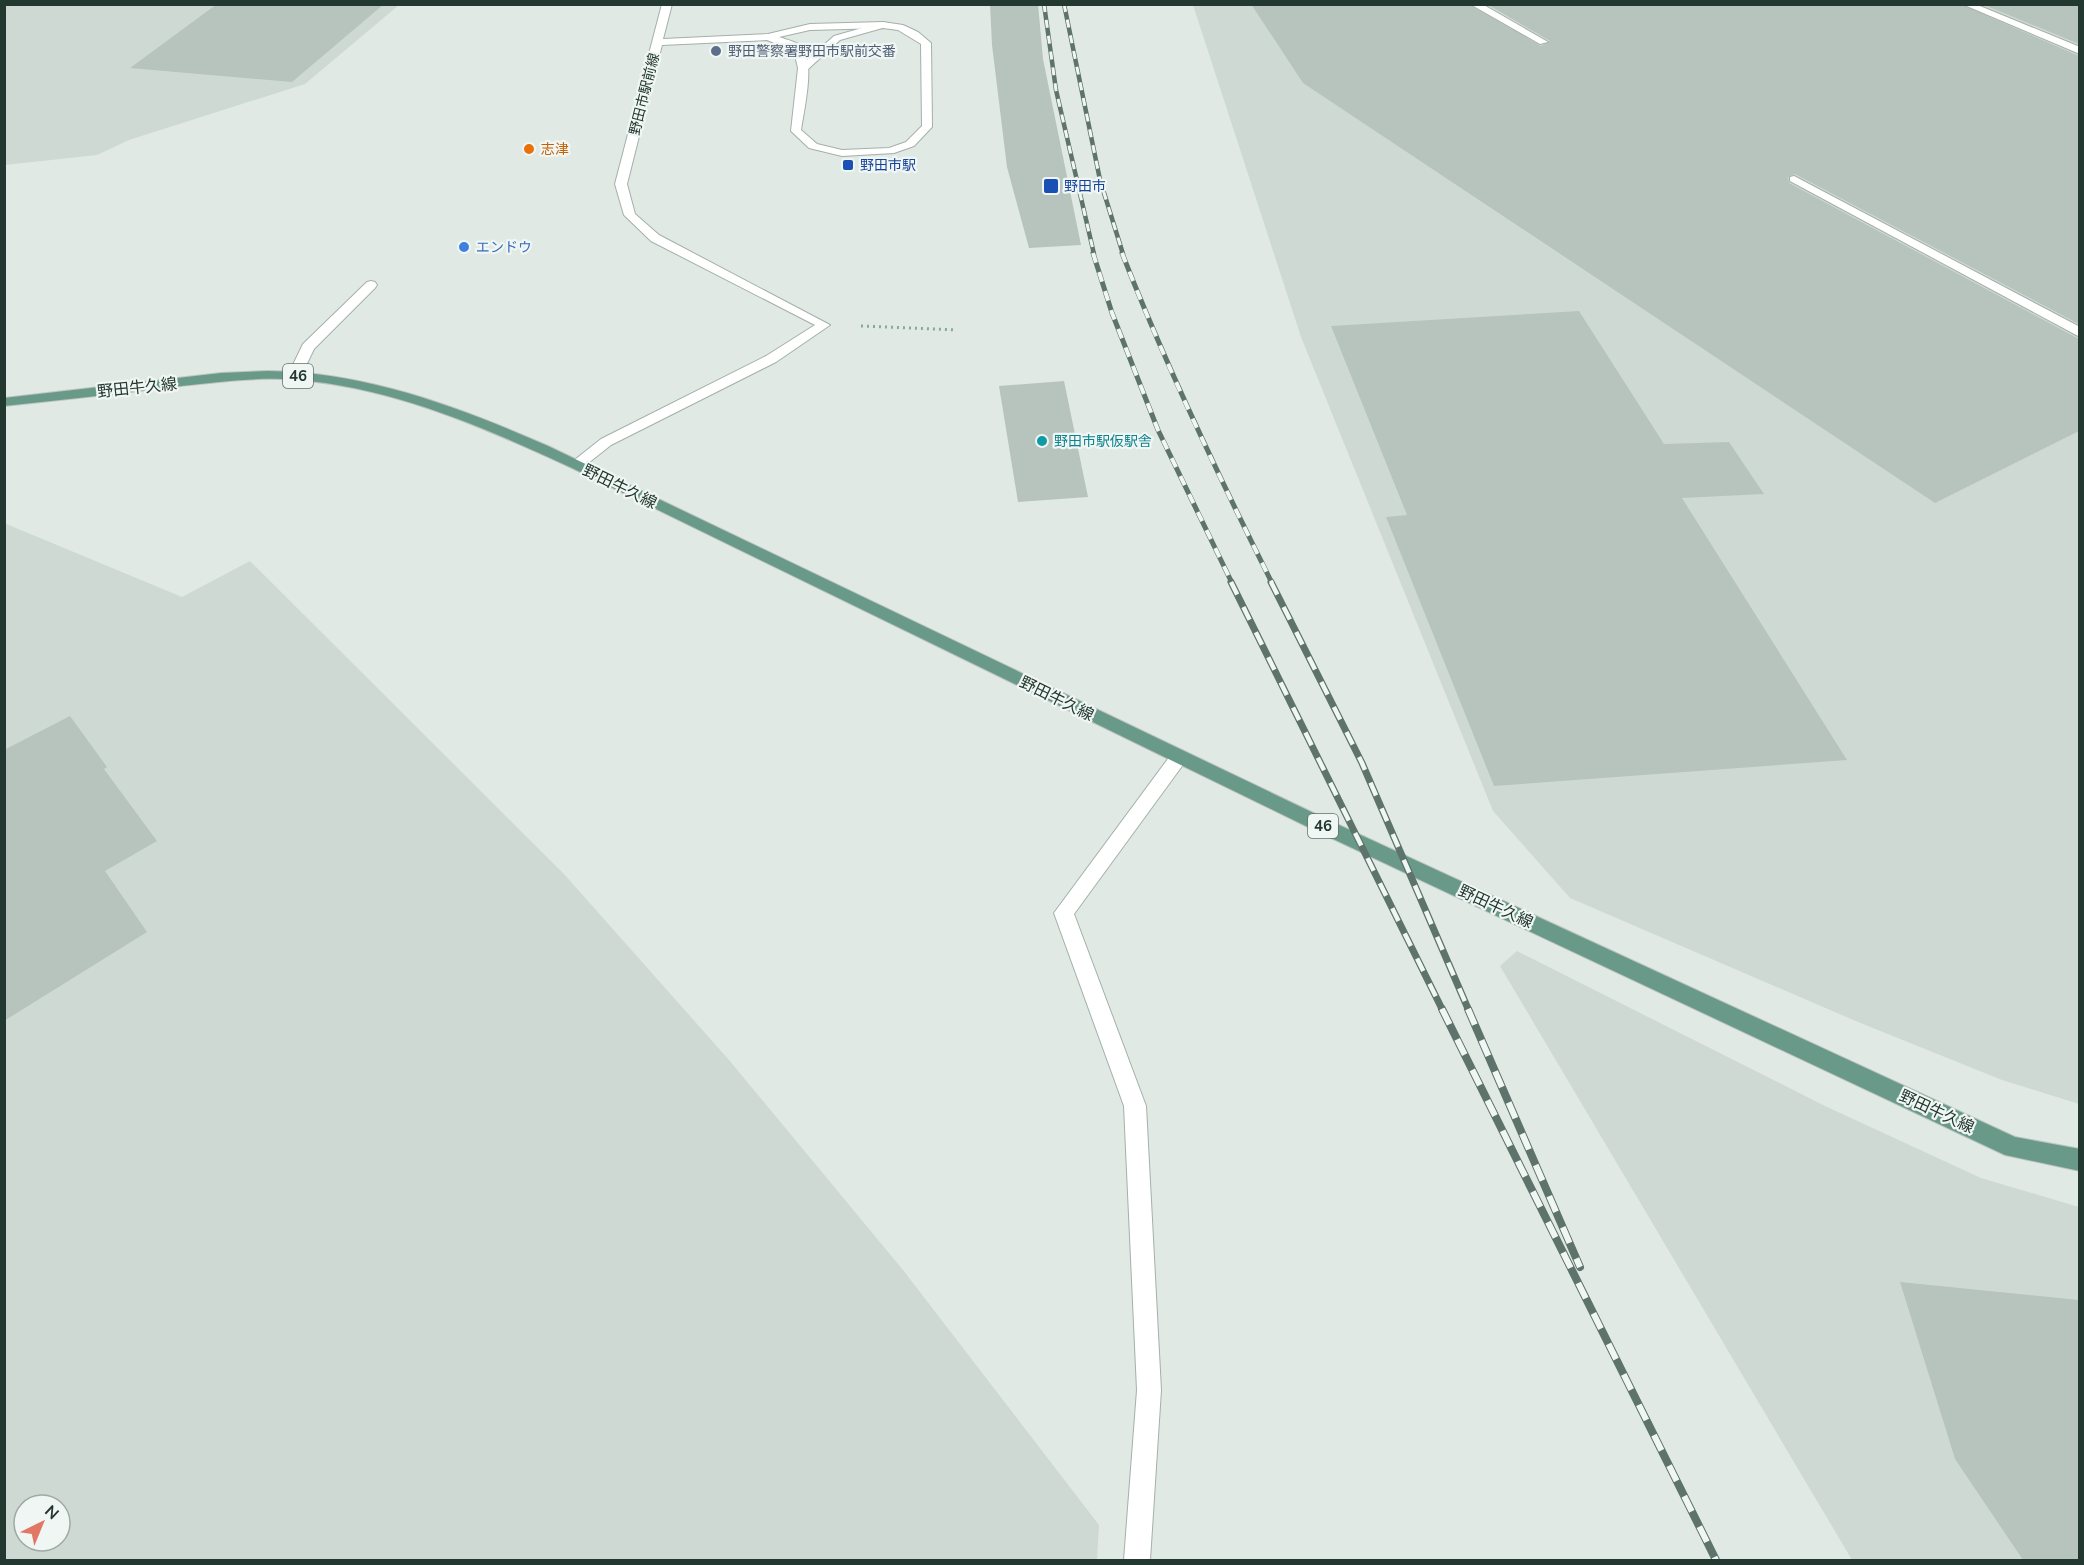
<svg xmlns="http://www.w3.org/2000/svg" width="2084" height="1565" viewBox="0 0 2084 1565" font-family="'Nunito Sans','Noto Sans JP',sans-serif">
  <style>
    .built { fill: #cfd9d3; fill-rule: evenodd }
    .building { fill: #b6c4bd }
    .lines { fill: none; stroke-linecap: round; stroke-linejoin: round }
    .service-casing { stroke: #a4b0aa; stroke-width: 2 }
    .minor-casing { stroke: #a4b0aa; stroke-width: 2 }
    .tertiary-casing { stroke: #a4b0aa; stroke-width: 2 }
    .primary-casing { stroke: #bdc3c1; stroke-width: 2 }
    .path { stroke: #84aa9a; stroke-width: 3; stroke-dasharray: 2 4; stroke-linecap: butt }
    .service { fill: #fff; fill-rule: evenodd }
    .minor { fill: #fff; fill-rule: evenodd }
    .tertiary { fill: #fff; fill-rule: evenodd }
    .primary { fill: #699a89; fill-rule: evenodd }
    .rail-far3-casing { stroke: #5d736b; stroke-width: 4.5 }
    .rail-far2-casing { stroke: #5d736b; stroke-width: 5 }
    .rail-far1-casing { stroke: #5d736b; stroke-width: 7 }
    .rail-casing { stroke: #5d736b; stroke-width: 8 }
    .rail-far3 { stroke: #f0f6f3; stroke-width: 3; stroke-dasharray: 8; stroke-linecap: butt }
    .rail-far2 { stroke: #f0f6f3; stroke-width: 4; stroke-dasharray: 10; stroke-linecap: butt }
    .rail-far1 { stroke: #f0f6f3; stroke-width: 4.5; stroke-dasharray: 14; stroke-linecap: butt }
    .rail { stroke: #f0f6f3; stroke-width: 6; stroke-dasharray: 17; stroke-linecap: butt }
    .service-dot { fill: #5c6f8a; stroke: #f0f6f3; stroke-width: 2 }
    .food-dot { fill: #e8710a; stroke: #f0f6f3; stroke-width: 2 }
    .transit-dot { fill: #1a4fb4; stroke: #f0f6f3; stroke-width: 2 }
    .shop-dot { fill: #3f7fe0; stroke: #f0f6f3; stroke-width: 2 }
    .culture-dot { fill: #0f9aa8; stroke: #f0f6f3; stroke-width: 2 }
    .labels { text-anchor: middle; stroke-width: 4.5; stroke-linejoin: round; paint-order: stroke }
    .far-service-label { font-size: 14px; fill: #4e5e75; stroke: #f0f6f3; text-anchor: start }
    .far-street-label { font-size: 14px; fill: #233830; stroke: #f0f6f3 }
    .far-food-label { font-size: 14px; fill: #c56008; stroke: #f0f6f3; text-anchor: start }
    .far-transit-label { font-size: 14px; fill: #164399; stroke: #f0f6f3; text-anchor: start }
    .far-shop-label { font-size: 14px; fill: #366cbe; stroke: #f0f6f3; text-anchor: start }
    .far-culture-label { font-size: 14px; fill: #0d838f; stroke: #f0f6f3; text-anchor: start }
    .shield { fill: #f0f6f3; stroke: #60716a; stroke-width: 1.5 }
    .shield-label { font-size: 15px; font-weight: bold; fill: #233830 }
    .street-label { font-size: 16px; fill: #233830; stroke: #f0f6f3 }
  </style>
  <rect width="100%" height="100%" fill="#e0e9e4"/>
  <!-- built -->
  <path class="built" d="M 4,5 L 399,5 L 305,84 L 129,140 L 97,155 L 5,165 Z
    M 1193,5 L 2079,5 L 2079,1104 L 2002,1080 L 1858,1022 L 1570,898 L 1493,811 L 1301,337 Z
    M 4,523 L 182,597 L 250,561 L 564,874 L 729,1060 L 903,1270 L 1099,1525 L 1097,1560 L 5,1560 ZM 24,1505 L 60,1505 L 60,1541 L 24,1541 Z
    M 1517,951 L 1825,1106 L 1981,1178 L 2079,1207 L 2079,1560 L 1852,1560 L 1500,966 Z"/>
  <!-- building -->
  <path class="building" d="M 217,4 L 384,4 L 292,82 L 130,68 Z
    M 990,4 L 1038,4 L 1043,59 L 1081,245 L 1029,248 L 1007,167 L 992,45 Z
    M 1251,4 L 1468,4 L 1541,46 L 1550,41 L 1487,4 L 1960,4 L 2079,56 L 2079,324 L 1795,174 L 1788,177 L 1789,183 L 2079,339 L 2079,431 L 1935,503 L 1303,83 Z
    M 1982,4 L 2079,4 L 2079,44 Z
    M 1579,311 L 1664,444 L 1729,442 L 1764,494 L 1682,498 L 1847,760 L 1494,786 L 1386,517 L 1407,515 L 1331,326 Z
    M 1064,381 L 1088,497 L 1018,502 L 999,386 Z
    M 70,716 L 107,767 L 104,769 L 157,841 L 105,871 L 147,932 L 4,1021 L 4,750 Z
    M 1900,1282 L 2079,1300 L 2079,1560 L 2023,1560 L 1955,1459 Z"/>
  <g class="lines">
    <!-- service casing -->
    <g class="service-casing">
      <path id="service" d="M 1470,4 L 1482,4 L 1548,42 L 1540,44 Z
        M 1962,4 L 1975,4 L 2080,47 L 2080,54 Z
        M 1794,176 L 2080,327 L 2080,337 L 1790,181 L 1790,177 Z"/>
    </g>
    <!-- minor casing -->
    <g class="minor-casing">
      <path id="minor" d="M 883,22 L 886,23 L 886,27 L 840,40 L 807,70 L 798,68 L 834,36 Z
        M 371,281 L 375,282 L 377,285 L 375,288 L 314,349 L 300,378 L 290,378 L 288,375 L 303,344 L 367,282 Z
        M 1179,750 L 1185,752 L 1188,757 L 1185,762 L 1074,914 L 1146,1106 L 1161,1390 L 1150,1560 L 1124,1560 L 1137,1390 L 1124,1106 L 1054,913 L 1173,752 Z"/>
    </g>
    <!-- tertiary casing -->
    <g class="tertiary-casing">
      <path id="tertiary" d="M 662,4 L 672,4 L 663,39 L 768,34 L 810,24 L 883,22 L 903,25 L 918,32 L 931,43 L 932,127 L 914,146 L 894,153 L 842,156 L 809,148 L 791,131 L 798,68 L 794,51 L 767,40 L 662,45 L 627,184 L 635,214 L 659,235 L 830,325 L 776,362 L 611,445 L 582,468 L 572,468 L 570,465 L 572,462 L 601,439 L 766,356 L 815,325 L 651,241 L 624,215 L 615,184 ZM 883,28 L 898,30 L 921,44 L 922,126 L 906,142 L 889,148 L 842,150 L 817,144 L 801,130 C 804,110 814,67 804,50 C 800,42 787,40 779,37 L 810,30 Z"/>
    </g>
    <!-- primary casing -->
    <g class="primary-casing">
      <path id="primary" d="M 268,371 C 366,372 459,407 548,446 L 1326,819 L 2015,1137 L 2080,1149 L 2080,1171 L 2005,1155 L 1312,829 L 572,468 C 481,426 384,383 281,379 C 245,378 209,383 172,387 C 116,394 60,400 4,406 L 4,398 L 221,373 Z"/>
    </g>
    <!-- path -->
    <path class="path" d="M 861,326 L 956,330"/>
    <!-- service -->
    <use href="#service" class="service"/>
    <!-- minor -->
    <use href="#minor" class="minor"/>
    <!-- tertiary -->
    <use href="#tertiary" class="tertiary"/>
    <!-- primary -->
    <use href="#primary" class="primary"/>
    <!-- rail-far3 casing -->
    <g class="rail-far3-casing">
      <path id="rail-far3" d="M 1044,4 L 1056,90 L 1094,254
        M 1064,4 L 1100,180 L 1123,254"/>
    </g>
    <!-- rail-far2 casing -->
    <g class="rail-far2-casing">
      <path id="rail-far2" d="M 1093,253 L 1112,313 L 1158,430 L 1232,583
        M 1122,253 C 1166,366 1218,475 1272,583"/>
    </g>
    <!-- rail-far1 casing -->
    <g class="rail-far1-casing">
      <path id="rail-far1" d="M 1231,582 L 1443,1011
        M 1271,582 L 1362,763 L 1469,1011"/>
    </g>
    <!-- rail casing -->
    <g class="rail-casing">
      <path id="rail" d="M 1442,1009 L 1716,1560
        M 1468,1009 L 1580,1267"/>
    </g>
    <!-- rail-far3 -->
    <use href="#rail-far3" class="rail-far3"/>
    <!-- rail-far2 -->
    <use href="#rail-far2" class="rail-far2"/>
    <!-- rail-far1 -->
    <use href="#rail-far1" class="rail-far1"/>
    <!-- rail -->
    <use href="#rail" class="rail"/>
  </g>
  <!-- markers -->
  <circle class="service-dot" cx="716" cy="51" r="6"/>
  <circle class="food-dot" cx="529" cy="149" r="6"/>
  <g class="transit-dot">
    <rect x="842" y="159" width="12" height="12" rx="3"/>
    <rect x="1043" y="178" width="16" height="16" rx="3"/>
  </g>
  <circle class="shop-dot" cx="464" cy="247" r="6"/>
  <circle class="culture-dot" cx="1042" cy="441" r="6"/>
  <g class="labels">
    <!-- far-service labels -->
    <g class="far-service-label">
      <text x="728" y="56">野田警察署野田市駅前交番</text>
    </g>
    <!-- far-street labels -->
    <g class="far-street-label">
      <text transform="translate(644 94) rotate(-76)" y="5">野田市駅前線</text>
    </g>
    <!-- far-food labels -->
    <g class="far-food-label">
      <text x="541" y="154">志津</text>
    </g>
    <!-- far-transit labels -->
    <g class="far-transit-label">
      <text x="860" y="170">野田市駅</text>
      <text x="1064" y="191">野田市</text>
    </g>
    <!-- far-shop labels -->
    <g class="far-shop-label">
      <text x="476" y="252">エンドウ</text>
    </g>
    <!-- far-culture labels -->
    <g class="far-culture-label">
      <text x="1054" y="446">野田市駅仮駅舎</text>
    </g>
    <!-- shield labels -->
    <g class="shield">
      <rect x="283" y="364" width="30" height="24" rx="4.5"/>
      <rect x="1308" y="814" width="30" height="24" rx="4.5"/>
    </g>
    <g class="shield-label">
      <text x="298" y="381">46</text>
      <text x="1323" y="831">46</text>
    </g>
    <!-- street labels -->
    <g class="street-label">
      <text transform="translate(137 387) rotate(-6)" y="6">野田牛久線</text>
      <text transform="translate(620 486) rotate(26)" y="6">野田牛久線</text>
      <text transform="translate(1057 698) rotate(26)" y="6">野田牛久線</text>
      <text transform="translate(1496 906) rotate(25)" y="6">野田牛久線</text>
      <text transform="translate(1937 1111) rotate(25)" y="6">野田牛久線</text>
    </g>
  </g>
  <!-- border -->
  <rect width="2084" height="1565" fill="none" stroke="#233830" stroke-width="12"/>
  <!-- north arrow -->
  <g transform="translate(42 1523) rotate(43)"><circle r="28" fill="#f0f6f3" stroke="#9eaaa5" stroke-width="1.5"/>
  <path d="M0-4.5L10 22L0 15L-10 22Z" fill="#e37765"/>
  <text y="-9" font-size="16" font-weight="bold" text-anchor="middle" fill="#233830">N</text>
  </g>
</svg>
